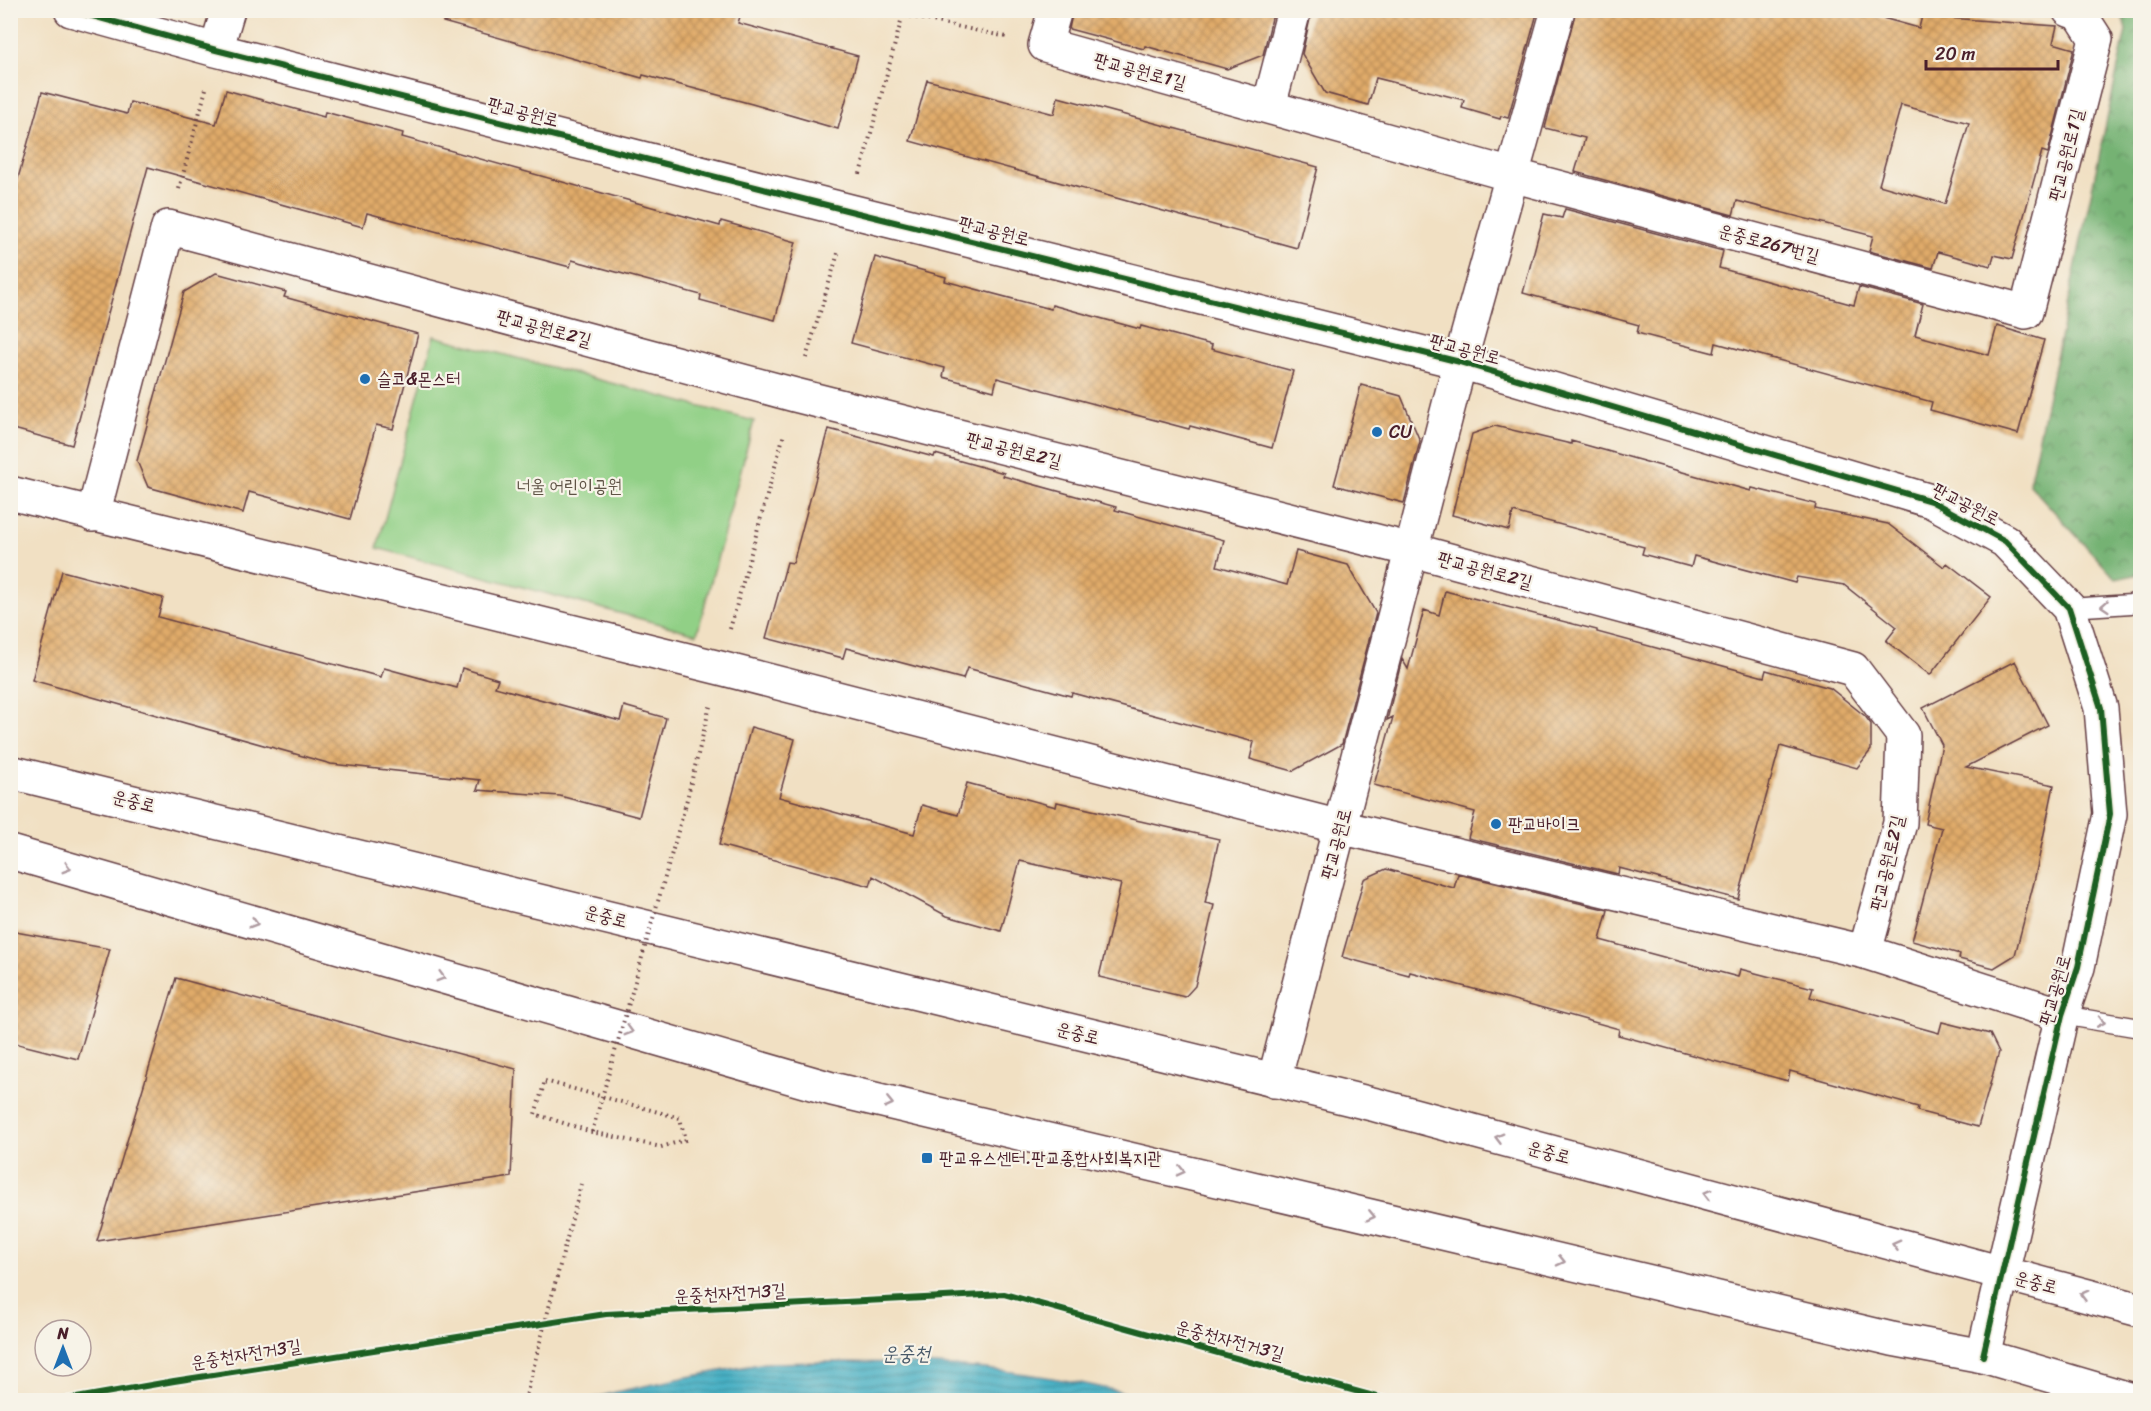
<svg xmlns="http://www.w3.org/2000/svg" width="2151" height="1411" viewBox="0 0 2151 1411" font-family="Sriracha,'Poor Story',sans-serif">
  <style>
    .forest { fill: url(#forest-crowns); stroke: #5f684f; stroke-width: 1.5 }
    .park { fill: #91d086; stroke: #6e7858; stroke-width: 1.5 }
    .water { fill: url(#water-rules); stroke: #486878; stroke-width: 1.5 }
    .building { fill: url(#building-cross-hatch); fill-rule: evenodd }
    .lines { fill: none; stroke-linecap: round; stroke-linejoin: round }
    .lane-casing { stroke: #633c42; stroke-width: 21 }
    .street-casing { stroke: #633c42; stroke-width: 36 }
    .secondary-casing { stroke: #633c42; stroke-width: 36 }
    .path { stroke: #633c42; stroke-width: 4; stroke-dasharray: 1.5 4.5; stroke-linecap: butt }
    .lane { stroke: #fff; stroke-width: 18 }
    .street { stroke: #fff; stroke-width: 33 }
    .secondary { stroke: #fff; stroke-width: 33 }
    .path-bridge { stroke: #633c42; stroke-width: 4; stroke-dasharray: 1.5 4.5; stroke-linecap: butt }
    .cycleway-casing { stroke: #f7f3e8; stroke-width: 10 }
    .cycleway { stroke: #1b5e20; stroke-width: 6 }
    .oneway { stroke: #ae9aa0 }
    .poi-dot { fill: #1f6fb2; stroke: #f7f3e8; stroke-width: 2 }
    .labels { text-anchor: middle; stroke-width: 4.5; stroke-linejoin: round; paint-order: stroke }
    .street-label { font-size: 18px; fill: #4a1f2b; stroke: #f7f3e8 }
    .poi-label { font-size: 18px; fill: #4a1f2b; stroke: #f7f3e8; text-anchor: start }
    .park-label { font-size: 18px; fill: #5f5446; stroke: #f7f3e8 }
    .water-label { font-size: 20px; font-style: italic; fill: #485969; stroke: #f7f3e8 }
  </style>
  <defs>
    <pattern id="forest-crowns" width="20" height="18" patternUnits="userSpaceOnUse" patternTransform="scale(1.5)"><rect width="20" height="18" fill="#74b273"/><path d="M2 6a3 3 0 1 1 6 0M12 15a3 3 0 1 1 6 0" fill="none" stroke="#61905f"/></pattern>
    <pattern id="water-rules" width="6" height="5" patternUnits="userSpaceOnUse" patternTransform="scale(1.5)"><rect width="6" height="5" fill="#46b0c5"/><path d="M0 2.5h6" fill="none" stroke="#3c8fa0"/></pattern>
    <pattern id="building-cross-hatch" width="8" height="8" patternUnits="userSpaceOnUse" patternTransform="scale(1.5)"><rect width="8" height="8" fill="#e0ab69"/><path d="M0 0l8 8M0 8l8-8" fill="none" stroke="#b88b57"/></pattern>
  </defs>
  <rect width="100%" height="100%" fill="#f7f3e8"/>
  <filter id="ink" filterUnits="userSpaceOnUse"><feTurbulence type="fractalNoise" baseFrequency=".0167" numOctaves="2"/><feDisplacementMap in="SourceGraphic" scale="12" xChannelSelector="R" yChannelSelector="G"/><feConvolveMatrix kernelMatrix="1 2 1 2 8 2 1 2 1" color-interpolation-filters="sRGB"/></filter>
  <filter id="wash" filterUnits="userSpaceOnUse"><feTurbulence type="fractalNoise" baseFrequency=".008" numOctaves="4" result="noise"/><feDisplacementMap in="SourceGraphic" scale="24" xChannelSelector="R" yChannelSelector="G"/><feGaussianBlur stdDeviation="1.35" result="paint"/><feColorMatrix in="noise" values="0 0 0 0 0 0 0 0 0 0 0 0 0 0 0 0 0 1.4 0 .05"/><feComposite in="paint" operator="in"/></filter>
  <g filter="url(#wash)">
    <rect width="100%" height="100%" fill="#f1e0c3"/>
    <!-- forest -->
    <path class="forest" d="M 2121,11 L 2140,11 L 2140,574 L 2116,579 L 2029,484 L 2126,30 Z"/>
    <!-- park -->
    <path class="park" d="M 434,336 L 754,421 L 697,634 L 377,548 Z"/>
    <!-- water -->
    <path class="water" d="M 836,1362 C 944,1362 1049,1371 1153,1400 L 588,1400 L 616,1392 L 687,1377 L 765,1363 Z"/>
    <g id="blocks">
      <!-- building -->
      <path class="building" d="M 444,10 L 742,10 L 738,23 L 858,56 L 838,129 L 752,104 L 643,75 L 642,78 L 443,22 Z
        M 1073,10 L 1274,10 L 1263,55 L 1227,69 L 1145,46 L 1144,49 L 1069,29 Z
        M 1312,10 L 1538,10 L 1508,118 L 1501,116 L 1500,119 L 1462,108 L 1464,100 L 1376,78 L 1368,105 L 1325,93 L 1302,54 Z
        M 1576,10 L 1854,10 L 1919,28 L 1922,16 L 2057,26 L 2053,43 L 2074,49 L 2048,153 L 2042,151 L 2012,259 L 1994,255 L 1991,266 L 1938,252 L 1933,268 L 1869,251 L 1873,236 L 1737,201 L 1733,215 L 1575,172 L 1585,138 L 1545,128 ZM 1901,105 L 1969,123 L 1945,204 L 1879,185 Z
        M 927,80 L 1054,114 L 1058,97 L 1318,167 L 1297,248 L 910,141 Z
        M 226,90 L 324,117 L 325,112 L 403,133 L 402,137 L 720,226 L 721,221 L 796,242 L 775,320 L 700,300 L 701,295 L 572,260 L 570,267 L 367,213 L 363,227 L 148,167 L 72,445 L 10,428 L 10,207 L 42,92 L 127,114 L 130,102 L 216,124 Z
        M 1565,209 L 1723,251 L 1719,268 L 1854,305 L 1859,287 L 1923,304 L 1915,335 L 1989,355 L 1997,326 L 2044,340 L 2018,434 L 1930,410 L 1932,402 L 1716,343 L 1714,353 L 1637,333 L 1639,325 L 1523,293 L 1544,214 L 1562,218 Z
        M 875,257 L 946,277 L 945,281 L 1051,309 L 1052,305 L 1140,329 L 1141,326 L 1212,345 L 1211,349 L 1293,371 L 1272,448 L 1190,426 L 1189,429 L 997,378 L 994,391 L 943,377 L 945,368 L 851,343 Z
        M 216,273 L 286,292 L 284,297 L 418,334 L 393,429 L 376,425 L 350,519 L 249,492 L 243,513 L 148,487 L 137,461 L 184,292 Z
        M 1361,385 L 1401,396 L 1420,441 L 1404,503 L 1334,485 Z
        M 1495,426 L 1571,444 L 1571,441 L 1751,491 L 1752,488 L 1816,504 L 1815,509 L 1888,524 L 1944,567 L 1947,563 L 1991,597 L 1930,675 L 1886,641 L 1897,627 L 1844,585 L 1797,577 L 1795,583 L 1694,556 L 1691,567 L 1642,554 L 1644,547 L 1513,512 L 1509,530 L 1452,515 L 1472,434 Z
        M 829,429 L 934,457 L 935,454 L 1004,473 L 1003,476 L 1116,507 L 1115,510 L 1224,540 L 1217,566 L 1287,585 L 1296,551 L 1348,565 L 1376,613 L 1342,744 L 1293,771 L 1250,759 L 1254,742 L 1072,693 L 1071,696 L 967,668 L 963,679 L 846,648 L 843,658 L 766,638 L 787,562 L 793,563 Z
        M 62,571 L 163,598 L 158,617 L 381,677 L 384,668 L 457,688 L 462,668 L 498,679 L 495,687 L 620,721 L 624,706 L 666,718 L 639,817 L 560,796 L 477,790 L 480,780 L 331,764 L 32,680 Z
        M 1445,591 L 1597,630 L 1597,632 L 1764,677 L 1766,670 L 1830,688 L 1865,716 L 1871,724 L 1871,750 L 1857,768 L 1780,746 L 1738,899 L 1619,868 L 1618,874 L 1468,838 L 1475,812 L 1374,785 L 1393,717 L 1387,720 L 1402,659 L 1408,669 L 1424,610 L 1439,615 Z
        M 2015,661 L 2048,725 L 1966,767 L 2054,785 L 2034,882 L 2015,955 L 1994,968 L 1959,959 L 1960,954 L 1912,941 L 1942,828 L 1925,824 L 1942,745 L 1923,708 Z
        M 751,727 L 795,739 L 779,797 L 914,834 L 922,805 L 958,815 L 967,783 L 1056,807 L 1057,802 L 1219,839 L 1205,903 L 1214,905 L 1195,986 L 1185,997 L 1099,977 L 1121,884 L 1020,861 L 1001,931 L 947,916 L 873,876 L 870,886 L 719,845 Z
        M 1386,869 L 1454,888 L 1458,874 L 1608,910 L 1600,940 L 1738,977 L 1740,969 L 1813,988 L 1810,997 L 1939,1033 L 1942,1022 L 1990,1034 L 1999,1052 L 1978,1127 L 1917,1111 L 1918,1107 L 1790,1071 L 1788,1081 L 1618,1035 L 1619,1029 L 1496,995 L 1410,972 L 1409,975 L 1342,957 L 1364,879 Z
        M 10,931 L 110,949 L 78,1059 L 10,1042 Z
        M 176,978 L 516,1069 L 511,1177 L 97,1241 Z"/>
    </g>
  </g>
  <g filter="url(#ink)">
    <use href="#blocks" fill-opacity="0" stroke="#633c42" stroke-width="1.5"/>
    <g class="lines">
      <!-- lane casing -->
      <g class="lane-casing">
        <path id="lane" d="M 2069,608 L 2131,604 L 2140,600
          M 2062,1015 L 2140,1028"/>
      </g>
      <!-- street casing -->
      <g class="street-casing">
        <path id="street" d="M 71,10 L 216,50 L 850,211 L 1460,362 L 1931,501 L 2005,541 L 2069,608 L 2101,708 L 2110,814 L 2078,967 L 2062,1015 L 1983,1356
          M 1055,10 L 1045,45 L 1512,175 L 2026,312 L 2096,39 L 2080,14 L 2069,10
          M 216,50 L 228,10
          M 1269,106 L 1294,10
          M 10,493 L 720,668 L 1340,827 L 1865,952 L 2062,1015
          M 93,515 L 168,227 L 795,395 L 1412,550 L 1853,669 L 1903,735 L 1900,823 L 1865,952
          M 1274,1081 L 1460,362 L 1558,10"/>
      </g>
      <!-- secondary casing -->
      <g class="secondary-casing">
        <path id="secondary" d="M 10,772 L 1376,1105 L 2140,1310
          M 10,852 L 832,1089 L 1892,1339 L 1983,1356 L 2133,1400"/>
      </g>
      <!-- path -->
      <path class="path" d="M 881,10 L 1007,37
        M 860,174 L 904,10
        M 179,189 L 206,89
        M 806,358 L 839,250
        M 730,629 L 784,434
        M 685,807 L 710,706
        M 545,1081 L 680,1118 L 685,1140 L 661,1147 L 592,1132 L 535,1114 Z
        M 525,1400 L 581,1184"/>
      <!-- lane -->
      <use href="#lane" class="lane"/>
      <!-- street -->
      <use href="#street" class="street"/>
      <!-- secondary -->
      <use href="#secondary" class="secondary"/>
      <!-- path-bridge -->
      <path class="path-bridge" d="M 592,1132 L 685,807"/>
      <!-- cycleway casing -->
      <g class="cycleway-casing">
        <path id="cycleway" d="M 71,10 L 216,50 L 850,211 L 1460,362 L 1931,501 L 2005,541 L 2069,608 L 2101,708 L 2110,814 L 2078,967 L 2062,1015 L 1983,1356
          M 65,1400 L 174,1381 L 606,1314 L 1004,1294 L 1388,1400"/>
      </g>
      <!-- cycleway -->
      <use href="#cycleway" class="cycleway"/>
    </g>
    <!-- one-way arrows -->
    <defs><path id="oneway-chevron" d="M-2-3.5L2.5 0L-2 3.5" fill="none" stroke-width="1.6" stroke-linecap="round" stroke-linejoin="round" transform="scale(1.5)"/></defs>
    <g class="oneway">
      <use href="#oneway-chevron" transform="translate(2105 606) rotate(176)"/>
      <use href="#oneway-chevron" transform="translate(67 868) rotate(16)"/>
      <use href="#oneway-chevron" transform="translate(254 923) rotate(16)"/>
      <use href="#oneway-chevron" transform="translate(441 977) rotate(16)"/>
      <use href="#oneway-chevron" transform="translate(2101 1022) rotate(10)"/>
      <use href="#oneway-chevron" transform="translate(629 1031) rotate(16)"/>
      <use href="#oneway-chevron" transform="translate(889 1103) rotate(13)"/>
      <use href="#oneway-chevron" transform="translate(1499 1138) rotate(-165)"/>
      <use href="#oneway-chevron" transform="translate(1181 1171) rotate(13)"/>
      <use href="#oneway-chevron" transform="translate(1707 1194) rotate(-165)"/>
      <use href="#oneway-chevron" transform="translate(1371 1216) rotate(13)"/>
      <use href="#oneway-chevron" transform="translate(1896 1245) rotate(-165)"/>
      <use href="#oneway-chevron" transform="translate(1561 1261) rotate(13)"/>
      <use href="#oneway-chevron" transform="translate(2084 1295) rotate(-165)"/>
    </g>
  </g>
  <!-- markers -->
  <g class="poi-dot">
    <circle cx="365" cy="379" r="6"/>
    <circle cx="1377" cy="432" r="6"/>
    <circle cx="1496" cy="824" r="6"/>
    <rect x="921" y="1152" width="12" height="12" rx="3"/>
  </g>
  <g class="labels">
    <!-- street labels -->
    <g class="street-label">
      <text transform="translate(1140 71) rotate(15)" y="6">판교공원로1길</text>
      <text transform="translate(523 112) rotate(14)" y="6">판교공원로</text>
      <text transform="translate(2066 155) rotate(-76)" y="6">판교공원로1길</text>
      <text transform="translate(994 231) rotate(14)" y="6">판교공원로</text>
      <text transform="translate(1769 243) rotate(15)" y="6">운중로267번길</text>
      <text transform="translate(544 328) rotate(15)" y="6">판교공원로2길</text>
      <text transform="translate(1465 349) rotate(15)" y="6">판교공원로</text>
      <text transform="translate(1014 450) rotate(14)" y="6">판교공원로2길</text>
      <text transform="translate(1966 504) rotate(27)" y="6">판교공원로</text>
      <text transform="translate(1485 570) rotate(15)" y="6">판교공원로2길</text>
      <text transform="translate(134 801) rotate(14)" y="6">운중로</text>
      <text transform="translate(1336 844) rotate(-75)" y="6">판교공원로</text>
      <text transform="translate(1887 863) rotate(-77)" y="6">판교공원로2길</text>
      <text transform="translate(606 916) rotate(15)" y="6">운중로</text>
      <text transform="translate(2055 990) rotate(-74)" y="6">판교공원로</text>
      <text transform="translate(1078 1033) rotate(14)" y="6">운중로</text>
      <text transform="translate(1549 1152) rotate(15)" y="6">운중로</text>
      <text transform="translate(2036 1282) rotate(15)" y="6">운중로</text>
      <text transform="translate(730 1293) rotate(-3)" y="6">운중천자전거3길</text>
      <text transform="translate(1230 1340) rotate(15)" y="6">운중천자전거3길</text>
      <text transform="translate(246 1354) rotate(-9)" y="6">운중천자전거3길</text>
    </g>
    <!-- poi labels -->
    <g class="poi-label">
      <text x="377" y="385">슬코&amp;몬스터</text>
      <text x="1389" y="438">CU</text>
      <text x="1508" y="830">판교바이크</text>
      <text x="939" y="1164">판교유스센터.판교종합사회복지관</text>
    </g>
    <!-- park labels -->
    <g class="park-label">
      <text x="569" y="492">너울 어린이공원</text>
    </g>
    <!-- water labels -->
    <g class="water-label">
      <text x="906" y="1360">운중천</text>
    </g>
  </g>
  <!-- margin -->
  <rect width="2151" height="1411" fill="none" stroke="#f7f3e8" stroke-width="36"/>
  <!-- north arrow -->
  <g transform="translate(63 1348)"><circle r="28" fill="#f7f3e8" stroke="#b29e9c" stroke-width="1.5"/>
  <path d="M0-4.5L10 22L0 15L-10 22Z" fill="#1f6fb2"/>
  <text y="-9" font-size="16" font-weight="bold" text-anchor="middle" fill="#4a1f2b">N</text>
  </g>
  <!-- scale -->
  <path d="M1926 60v9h132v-9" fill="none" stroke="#4a1f2b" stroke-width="3"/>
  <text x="1935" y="60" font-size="18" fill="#4a1f2b" stroke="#f7f3e8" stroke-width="4.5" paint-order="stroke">20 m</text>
</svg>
